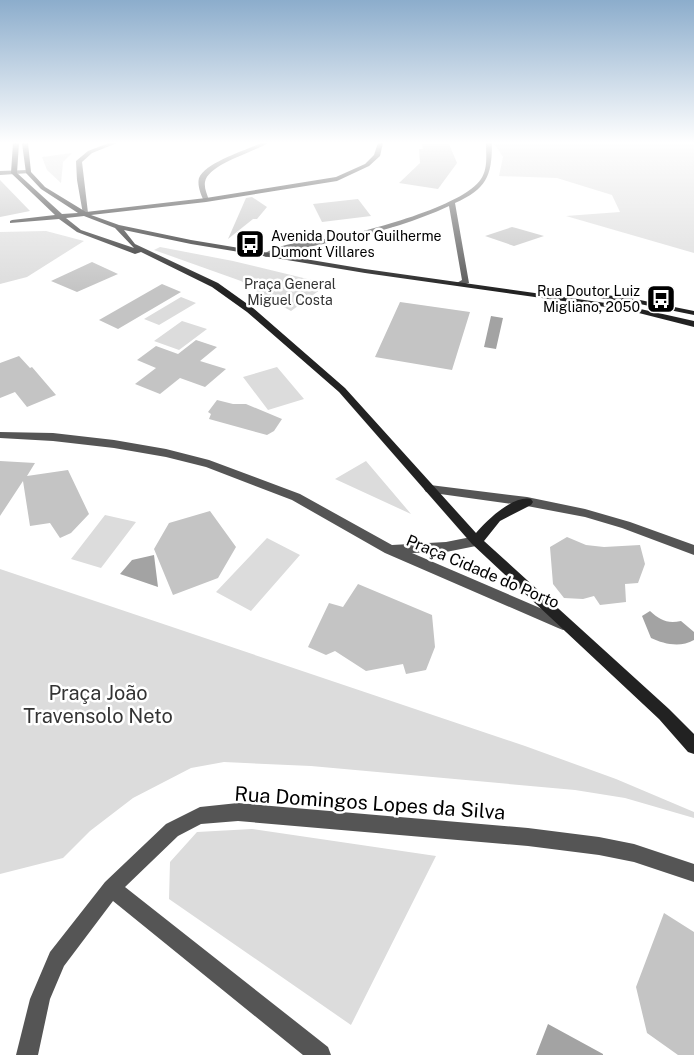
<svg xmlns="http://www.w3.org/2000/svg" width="694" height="1055" viewBox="0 0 694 1055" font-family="'Public Sans',sans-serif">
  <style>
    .green { fill: #dcdcdc }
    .water { fill: #a3a3a3 }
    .building { fill: #c4c4c4 }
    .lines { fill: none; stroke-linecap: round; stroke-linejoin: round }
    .minor { fill: #555; fill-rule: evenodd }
    .tertiary { fill: #555; fill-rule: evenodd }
    .secondary { fill: #222; fill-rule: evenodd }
    .labels { text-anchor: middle; stroke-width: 5; stroke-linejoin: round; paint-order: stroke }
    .far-poi-label { font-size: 14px; fill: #000; stroke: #fff; text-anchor: start }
    .far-park-label { font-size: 14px; fill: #333; stroke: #fff }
    .street-label { font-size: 16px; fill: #000; stroke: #fff }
    .near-park-label { font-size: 20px; fill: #333; stroke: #fff }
    .near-street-label { font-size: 20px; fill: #000; stroke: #fff }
  </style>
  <rect width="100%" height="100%" fill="#fff"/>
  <!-- green -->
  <path class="green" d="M 494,143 L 694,143 L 694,253 L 566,216 L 620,212 L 612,195 L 557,178 L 499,176 L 503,157 Z
    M 72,153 L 63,162 L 61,183 L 47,170 L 42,157 Z
    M 46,231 L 84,241 L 27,277 L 0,284 L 0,232 Z
    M 160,247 L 233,261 L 328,284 L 291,311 L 262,295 L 241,281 L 154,250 Z
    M 181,297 L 196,303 L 159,325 L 144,319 Z
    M 182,321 L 207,329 L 179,350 L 154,341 Z
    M 277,367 L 304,399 L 268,410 L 243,377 Z
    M 366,461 L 411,514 L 335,479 Z
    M 105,515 L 136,522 L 101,568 L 71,559 Z
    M 267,538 L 300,555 L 251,611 L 216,592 Z
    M 0,569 L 525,746 L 616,779 L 694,812 L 694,818 L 625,798 L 575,790 L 311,766 L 224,762 L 191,768 L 133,798 L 90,831 L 63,858 L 0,874 Z
    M 252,829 L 436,856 L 351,1025 L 169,899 L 170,862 L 197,832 Z"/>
  <!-- water -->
  <path class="water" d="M 491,316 L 503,318 L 496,349 L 484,347 Z
    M 154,555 L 158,587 L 120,574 L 132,560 Z
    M 650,611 C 660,620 667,624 681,621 L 694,632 L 694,640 C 680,648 664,644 651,638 L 642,616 Z
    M 548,1024 L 603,1054 L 603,1055 L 536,1055 Z"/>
  <!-- building -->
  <path class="building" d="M 422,144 L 449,144 L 457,163 L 438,189 L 399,183 L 420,163 L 419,149 L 423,149 Z
    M 0,180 L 30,211 L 0,217 Z
    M 252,197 L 267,207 L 257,219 L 253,219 L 228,239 L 246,198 Z
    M 358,199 L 371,216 L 322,222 L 313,204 Z
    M 512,227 L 516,228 L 544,236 L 514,246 L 485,236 Z
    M 92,262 L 118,274 L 77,292 L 51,281 Z
    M 162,284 L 181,292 L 118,329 L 99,320 Z
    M 400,302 L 470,312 L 452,370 L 375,357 Z
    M 196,340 L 217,347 L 200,361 L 226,369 L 205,387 L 180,378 L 160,394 L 135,384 L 156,368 L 137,360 L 156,346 L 178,354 Z
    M 19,356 L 30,368 L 32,367 L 56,395 L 27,407 L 15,392 L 0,398 L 0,363 Z
    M 217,400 L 233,404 L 246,404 L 282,419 L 274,431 L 267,435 L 209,419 L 211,414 L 208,412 Z
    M 0,461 L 35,463 L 27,476 L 68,470 L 89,514 L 71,533 L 60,538 L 50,523 L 30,526 L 23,481 L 0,516 Z
    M 210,511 L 236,547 L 218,578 L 173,595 L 154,549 L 169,523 Z
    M 567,537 L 586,545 L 604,547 L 640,545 L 645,564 L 638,583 L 625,584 L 626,602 L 600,605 L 594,596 L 583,599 L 564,598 L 553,584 L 550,547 Z
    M 358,584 L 432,615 L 435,647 L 426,670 L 406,674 L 403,664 L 366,671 L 335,651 L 326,655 L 308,647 L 329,603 L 343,607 Z
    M 664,913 L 694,932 L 694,1055 L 678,1055 L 647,1033 L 636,987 Z"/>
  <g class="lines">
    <!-- minor -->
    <path class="minor" d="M 109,143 L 117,143 L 92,153 L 82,162 L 88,213 L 83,214 L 77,180 L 76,161 L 88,151 Z
      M 261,143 L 268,143 C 254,152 208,164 205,182 C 204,188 207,194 209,200 L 204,201 C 201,195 197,185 199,178 C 206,162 245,151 261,143 Z
      M 486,143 L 492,143 C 492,177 486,189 455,203 L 469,283 L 459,286 L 455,284 L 462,280 L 449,206 C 417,221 382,231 348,239 C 320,245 293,249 266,257 L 262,255 C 281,242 311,241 333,238 C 365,232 464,206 481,179 C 488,169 486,155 486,143 Z
      M 0,432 L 53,433 L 114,440 L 166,449 L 209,460 L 300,494 L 392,545 L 446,542 L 476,536 L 480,538 L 482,541 L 480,544 L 476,546 L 446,552 L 412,553 L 568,620 L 570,624 L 568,628 L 563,630 L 558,628 L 385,553 L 292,500 L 206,467 L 166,457 L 114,448 L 53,441 L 0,438 Z
      M 430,485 L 527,497 L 585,509 L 630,522 L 694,545 L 694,555 L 622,528 L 585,517 L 527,506 L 426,492 L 424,489 L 426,486 Z
      M 238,803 L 528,828 L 599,837 L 634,844 L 694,864 L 694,882 L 634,862 L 599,855 L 528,846 L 238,821 L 201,824 L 178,836 L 125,887 L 328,1047 L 331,1055 L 303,1055 L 113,901 L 64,966 L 50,999 L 38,1055 L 16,1055 L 30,999 L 50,952 L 105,882 L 166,824 L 200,807 Z"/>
    <!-- tertiary -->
    <path class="tertiary" d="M 28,170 L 30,173 L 0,175 L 0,171 Z"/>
    <!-- secondary -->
    <path class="secondary" d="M 13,143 L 19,143 L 17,173 L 62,214 L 78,213 L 41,189 L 26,173 L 22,143 L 28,143 L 31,172 L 45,187 L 86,212 L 206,198 L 336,177 L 365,164 L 374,155 L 378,143 L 383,143 L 380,156 L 369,166 L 337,181 L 206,202 L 91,215 L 119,225 L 191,240 L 365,269 L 627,306 L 694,321 L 694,327 L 627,310 L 365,273 L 191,244 L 124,230 L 135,244 L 218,283 L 253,308 L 345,388 L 476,533 C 487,520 513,495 531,499 L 533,502 L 531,505 L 500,521 L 484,541 L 669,709 L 694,734 L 694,754 L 688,752 L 659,719 L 472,544 L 339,392 L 247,312 L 212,287 L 141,252 L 135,254 L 77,232 L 59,219 L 10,223 L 10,221 L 12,220 L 55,215 L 11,173 ZM 84,216 L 115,228 L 134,248 L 81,230 L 66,218 Z
      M 565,290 L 630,298 L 694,311 L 694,315 L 630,302 L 568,294 L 565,294 Z"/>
  </g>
  <!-- sky -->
  <linearGradient id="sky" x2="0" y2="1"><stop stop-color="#8cadcc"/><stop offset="0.49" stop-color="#fff"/><stop offset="1" stop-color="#fff" stop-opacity="0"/></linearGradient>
  <rect width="694" height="291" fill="url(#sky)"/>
  <!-- icons -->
  <defs>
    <g id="bus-square" transform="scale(1.5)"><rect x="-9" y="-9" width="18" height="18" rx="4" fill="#000" stroke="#fff"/><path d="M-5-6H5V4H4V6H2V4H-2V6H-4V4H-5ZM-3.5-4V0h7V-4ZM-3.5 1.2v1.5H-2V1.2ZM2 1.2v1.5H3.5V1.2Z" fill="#fff"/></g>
  </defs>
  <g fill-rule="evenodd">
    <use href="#bus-square" x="250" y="244"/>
    <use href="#bus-square" x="661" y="299"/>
  </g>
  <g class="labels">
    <!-- far-poi labels -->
    <g class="far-poi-label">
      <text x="271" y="241">Avenida Doutor Guilherme<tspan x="271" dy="16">Dumont Villares</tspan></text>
      <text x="640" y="296" text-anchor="end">Rua Doutor Luiz<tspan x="640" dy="16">Migliano, 2050</tspan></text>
    </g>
    <!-- far-park labels -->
    <g class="far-park-label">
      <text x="290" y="289">Praça General<tspan x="290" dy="16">Miguel Costa</tspan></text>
    </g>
    <!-- street labels -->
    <g class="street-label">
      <text transform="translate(483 571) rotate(23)" y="6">Praça Cidade do Porto</text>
    </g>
    <!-- near-park labels -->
    <g class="near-park-label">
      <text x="98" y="700">Praça João<tspan x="98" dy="23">Travensolo Neto</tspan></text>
    </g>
    <!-- near-street labels -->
    <g class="near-street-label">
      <text transform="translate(370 803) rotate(4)" y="7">Rua Domingos Lopes da Silva</text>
    </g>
  </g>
</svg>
